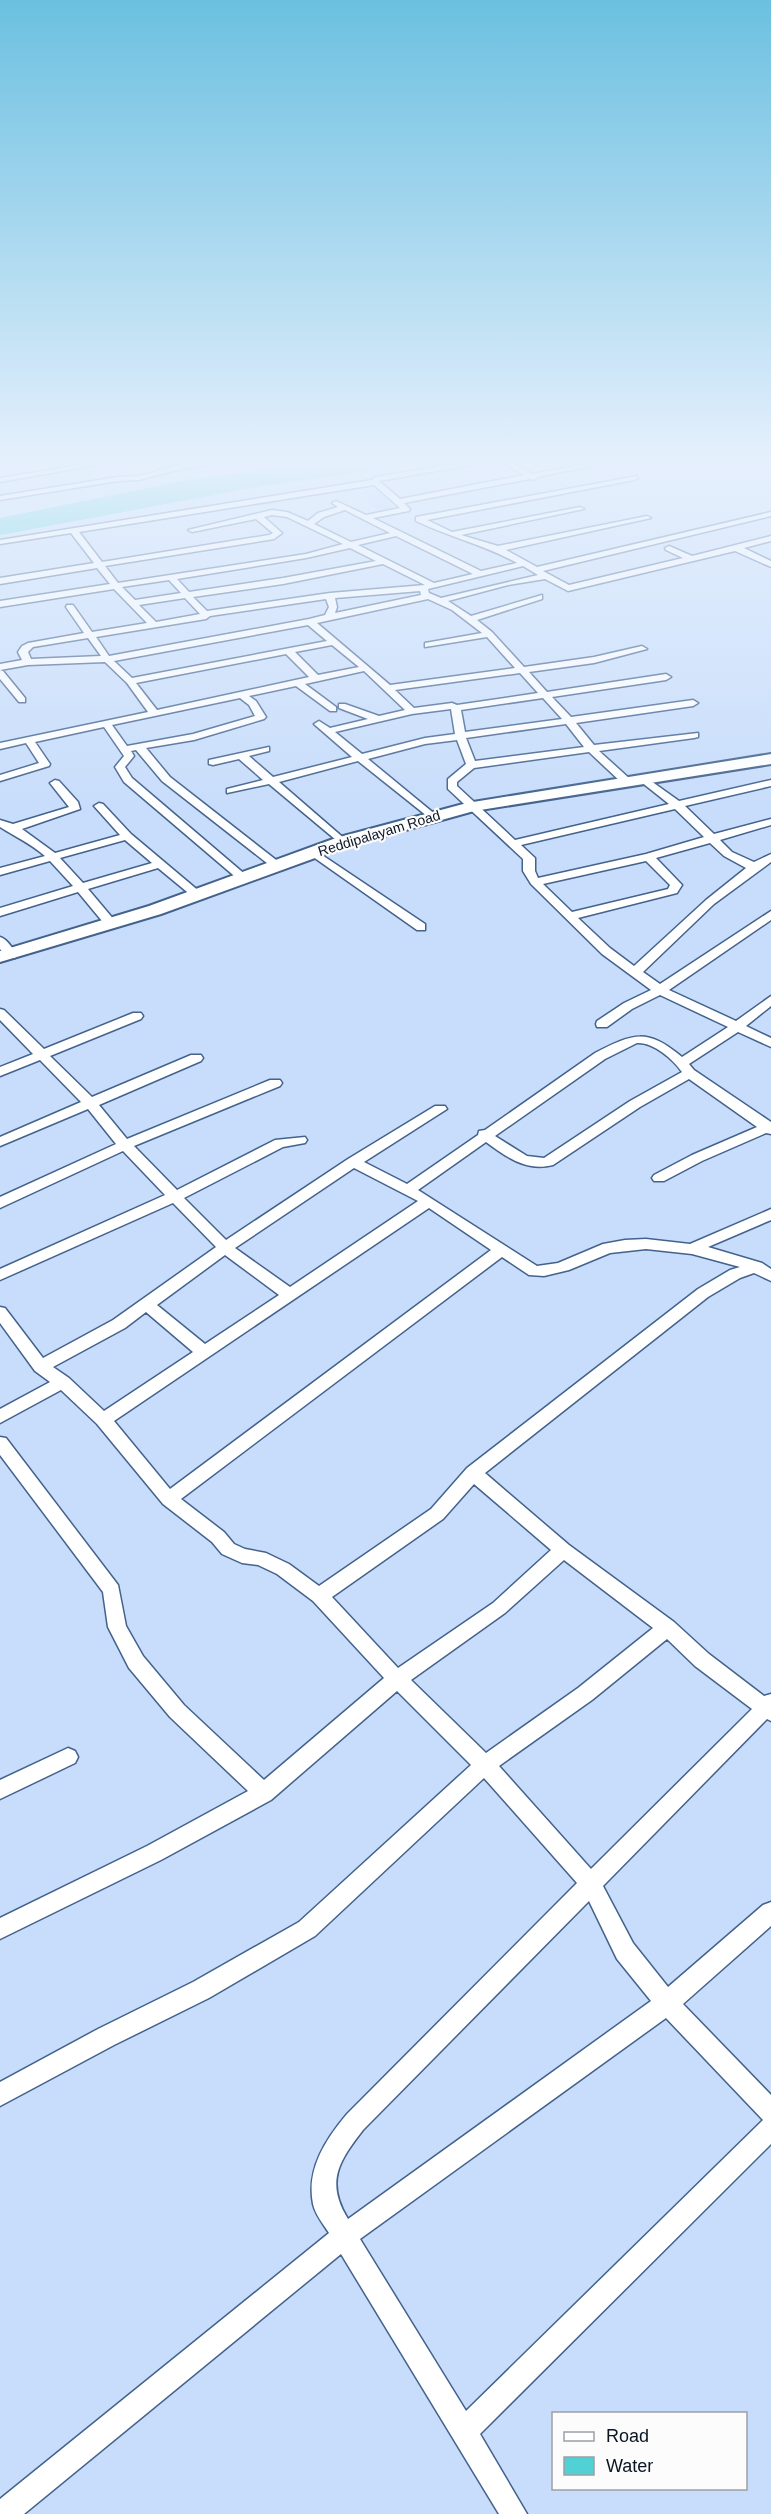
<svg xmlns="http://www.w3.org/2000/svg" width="771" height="2514" viewBox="0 0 771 2514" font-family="Arial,sans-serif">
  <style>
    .built { fill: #b2d1fd }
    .water { fill: #51d1d3 }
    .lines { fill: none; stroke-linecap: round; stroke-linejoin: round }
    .street-casing { stroke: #43628c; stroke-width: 3 }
    .secondary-casing { stroke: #43628c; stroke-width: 4 }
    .street { fill: #fff; fill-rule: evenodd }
    .secondary { fill: #fff; fill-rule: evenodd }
    .labels { text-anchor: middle; stroke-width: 4.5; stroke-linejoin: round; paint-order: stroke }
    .far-street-label { font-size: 14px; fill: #091525; stroke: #fcfcfc }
  </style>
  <rect width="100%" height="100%" fill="#c8ddfb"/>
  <!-- built -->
  <path class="built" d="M 376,489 L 394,508 L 377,510 L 359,492 Z"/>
  <!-- water -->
  <path class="water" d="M 349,458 L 461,458 L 258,487 L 0,535 L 0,518 L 187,480 Z"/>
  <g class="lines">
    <!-- street casing -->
    <g class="street-casing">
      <path id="street" d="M 20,458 L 35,458 L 0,465 L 0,461 Z
        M 121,458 L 136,458 L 0,482 L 0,478 Z
        M 230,458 L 245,458 L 177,470 L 139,480 L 118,481 L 0,500 L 0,496 L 118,477 L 139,476 L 176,466 Z
        M 489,458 L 505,458 L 532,474 L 618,458 L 631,458 L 537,477 L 534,480 L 530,479 L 404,503 L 410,509 L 409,511 L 373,518 L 481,571 L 517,563 C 485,545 449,537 416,521 L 416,517 L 637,476 L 638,478 L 634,480 L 427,520 L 452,532 L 580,507 L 584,509 L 461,535 L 498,546 L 647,516 L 651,518 L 506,550 L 537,567 L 771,512 L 771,516 L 543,571 L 569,585 L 683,558 L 666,550 L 665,548 L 669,546 L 692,556 L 771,536 L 771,541 L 744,548 L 771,561 L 771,567 L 735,551 L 568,591 L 545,579 L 508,585 L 448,601 L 471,616 L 542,595 L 542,599 L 477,620 L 492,632 L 524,667 L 594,657 L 642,646 L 647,649 L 594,663 L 529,672 L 547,692 L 666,674 L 671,677 L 666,680 L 552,697 L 571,717 L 693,700 L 698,703 L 693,706 L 576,723 L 594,745 L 698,733 L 698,737 L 694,738 L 599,751 L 630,779 L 630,783 L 622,783 L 589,752 L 474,768 L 457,782 L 457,786 L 515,840 L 669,804 L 640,781 L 640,777 L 644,776 L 679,801 L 771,780 L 771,786 L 685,806 L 714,834 L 771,819 L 771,825 L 720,840 L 732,852 L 754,862 L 771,854 L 771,862 L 714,904 L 643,972 L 660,984 L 771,911 L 771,920 L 669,990 L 736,1021 L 771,996 L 771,1006 L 746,1026 L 771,1038 L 771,1047 L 738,1032 L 689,1064 L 694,1070 L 771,1122 L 771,1134 L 766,1133 L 702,1161 L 664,1181 L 654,1181 L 652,1178 L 654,1175 L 692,1155 L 757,1127 L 689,1079 L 640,1107 L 553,1165 C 527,1172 506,1157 486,1142 L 418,1190 L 537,1266 L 558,1263 L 603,1244 L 625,1240 L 646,1239 L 690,1244 L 771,1209 L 771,1220 L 708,1247 L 762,1263 L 771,1269 L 771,1281 L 754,1273 L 740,1278 L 708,1297 L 485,1473 L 569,1545 L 674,1622 L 709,1654 L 764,1696 L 771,1694 L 771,1721 L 767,1719 L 603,1886 L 633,1943 L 668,1987 L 763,1905 L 771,1902 L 771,1926 L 683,2004 L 771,2095 L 771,2144 L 480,2434 L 527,2514 L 499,2514 L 341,2254 L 24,2514 L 0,2514 L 0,2499 L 329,2233 C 323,2224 315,2214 313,2204 C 306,2169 326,2139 347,2114 L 577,1883 L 484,1778 L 315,1936 L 209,1998 L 114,2045 L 0,2106 L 0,2082 L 98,2029 L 193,1982 L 299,1922 L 471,1765 L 397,1691 L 271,1800 L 161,1860 L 0,1939 L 0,1918 L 147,1846 L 248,1791 L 170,1717 L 129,1668 L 108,1627 L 103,1592 L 0,1455 L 0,1437 L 6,1438 L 118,1585 L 126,1626 L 143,1656 L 184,1705 L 264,1780 L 384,1678 L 313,1601 L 277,1574 L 258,1565 L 242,1563 L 222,1554 L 212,1542 L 163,1504 L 97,1424 L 61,1390 L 0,1423 L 0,1409 L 50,1382 L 35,1371 L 0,1323 L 0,1307 L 5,1308 L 43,1358 L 113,1320 L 216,1247 L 173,1203 L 0,1280 L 0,1269 L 165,1195 L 123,1151 L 0,1208 L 0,1197 L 116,1144 L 88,1109 L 0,1146 L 0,1137 L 81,1102 L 40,1060 L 0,1076 L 0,1067 L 33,1054 L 0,1020 L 0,1009 L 4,1010 L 44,1049 L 133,1013 L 141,1013 L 143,1016 L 141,1019 L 50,1056 L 92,1097 L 191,1055 L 201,1055 L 203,1058 L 201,1061 L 99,1105 L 127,1139 L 270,1080 L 280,1080 L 282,1083 L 280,1086 L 134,1146 L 177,1190 L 275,1140 L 305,1137 L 307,1140 L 305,1143 L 283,1147 L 184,1198 L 226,1240 L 348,1159 L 435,1106 L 445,1106 L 447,1109 L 364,1162 L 407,1184 L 478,1135 L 479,1131 L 485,1130 L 595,1053 C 634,1033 647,1028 682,1057 L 728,1027 L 660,995 L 632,1009 L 607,1027 L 597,1027 L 596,1024 L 597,1021 L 624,1003 L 651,990 L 602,954 L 531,884 L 523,871 L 523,859 L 448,789 L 448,779 L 466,764 L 457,740 L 425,744 L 368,759 L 436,815 L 436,819 L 432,820 L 358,761 L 279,782 L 346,840 L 348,842 L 342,845 L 269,784 L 227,793 L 227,789 L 263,780 L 239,759 L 213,765 L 209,764 L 209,760 L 269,747 L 269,751 L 249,756 L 273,777 L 352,757 L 314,724 L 319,721 L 330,728 L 368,719 L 339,708 L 339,704 L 345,704 L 379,716 L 405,710 L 364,671 L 305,684 L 336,707 L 336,711 L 330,711 L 296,686 L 249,696 L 256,701 L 266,717 L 264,719 L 194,740 L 146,748 L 170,777 L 280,863 L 280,867 L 272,867 L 162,781 L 136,750 L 131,751 L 134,756 L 125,767 L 132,778 L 247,876 L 247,880 L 239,880 L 124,782 L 115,767 L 124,756 L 104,727 L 35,742 L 50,764 L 49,766 L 0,781 L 0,775 L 39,763 L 26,743 L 0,749 L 0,743 L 148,712 L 127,683 L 105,662 L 28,665 L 0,670 L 0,664 L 22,660 L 18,652 L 22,646 L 28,643 L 84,633 L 66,607 L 67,605 L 73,605 L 92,632 L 147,623 L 114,589 L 0,607 L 0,601 L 110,584 L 97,568 L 0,584 L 0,578 L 94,563 L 71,533 L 0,544 L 0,540 L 372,480 L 375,477 ZM 499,460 L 524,475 L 400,499 L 379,481 ZM 374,485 L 400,508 L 366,515 L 336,501 L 332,503 L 338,507 L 318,513 L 308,521 L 287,512 L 272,510 L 188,530 L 192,532 L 256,519 L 273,533 L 269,535 L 102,562 L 79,532 ZM 345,510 L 390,533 L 351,542 L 314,524 L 324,517 ZM 272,515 L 287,517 L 343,544 L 306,554 L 118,583 L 105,566 L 274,539 L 282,533 L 264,517 ZM 396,536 L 473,574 L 434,583 L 358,545 ZM 350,548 L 376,561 L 283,578 L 189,592 L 177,579 L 306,558 ZM 383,564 L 425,585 L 330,593 L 207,611 L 193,597 L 283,584 ZM 523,566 L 538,575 L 441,598 L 429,593 L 428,589 ZM 169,580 L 181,593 L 135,600 L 122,587 ZM 420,591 L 421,595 L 335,613 L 337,607 L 335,598 ZM 185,598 L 200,614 L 156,622 L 139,605 ZM 326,599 L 329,607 L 325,615 L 309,619 L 109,656 L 96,637 L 206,619 L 210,616 ZM 428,599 L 452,610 L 482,633 L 425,643 L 425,647 L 487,637 L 515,668 L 390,685 L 317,623 ZM 308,625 L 327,641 L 132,678 L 114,661 ZM 88,638 L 101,656 L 31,659 L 28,652 L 33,647 ZM 332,645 L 359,667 L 318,675 L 295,652 ZM 286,654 L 309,677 L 157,710 L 136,683 ZM 520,673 L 538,693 L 457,705 L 452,703 L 414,708 L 395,690 ZM 240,698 L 249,705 L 255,716 L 193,734 L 127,746 L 112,725 ZM 543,698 L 562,719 L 465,732 L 461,710 ZM 451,709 L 455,734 L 425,738 L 362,754 L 335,732 L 412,714 ZM 566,724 L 584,747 L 475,761 L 466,738 ZM 675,809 L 704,837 L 646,854 L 538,878 L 535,871 L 535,858 L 521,845 ZM 710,843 L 724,856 L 746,868 L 706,900 L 634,966 L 610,948 L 578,918 L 677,893 L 682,885 L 656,858 ZM 646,861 L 670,885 L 668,889 L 572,912 L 543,884 ZM 637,1043 C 653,1042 673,1059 682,1072 L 630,1101 L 544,1158 L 527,1156 L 495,1136 L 605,1059 ZM 354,1168 L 418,1201 L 290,1287 L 235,1248 ZM 429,1208 L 491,1250 L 170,1489 L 114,1421 ZM 646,1249 L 692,1254 L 740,1267 L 730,1270 L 698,1289 L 467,1468 L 431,1509 L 319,1586 L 289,1564 L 266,1553 L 245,1549 L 234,1544 L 224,1532 L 181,1499 L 502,1257 L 529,1275 L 544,1276 L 569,1270 L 610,1253 ZM 225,1255 L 279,1295 L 205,1344 L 157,1305 ZM 146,1312 L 193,1352 L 104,1411 L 69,1378 L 53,1367 L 125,1328 ZM 474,1484 L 551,1550 L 493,1603 L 398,1668 L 332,1597 L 443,1519 ZM 564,1560 L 653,1628 L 578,1688 L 486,1753 L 411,1680 L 505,1613 ZM 667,1639 L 695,1666 L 752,1709 L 591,1869 L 499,1766 L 592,1700 ZM 589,1901 L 617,1959 L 651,2001 L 348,2219 C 325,2182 339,2161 363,2130 ZM 666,2018 L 763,2120 L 466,2411 L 360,2239 Z
        M 0,670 L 3,671 L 25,698 L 25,702 L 19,702 L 0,679 Z
        M 55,780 L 59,781 L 78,802 L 80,809 L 22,829 L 55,853 L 120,835 L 94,806 L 99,803 L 103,804 L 131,834 L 200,892 L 200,896 L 192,896 L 158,868 L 88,889 L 115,921 L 115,927 L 107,927 L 78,892 L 0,916 L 0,908 L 73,886 L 50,861 L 0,875 L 0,868 L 45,856 C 30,843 14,836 0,827 L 0,820 L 13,824 L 69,807 L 50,783 ZM 125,840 L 152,863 L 83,883 L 60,858 Z
        M 313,849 L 425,924 L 425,930 L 417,930 L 309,854 L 307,852 Z
        M 0,937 C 7,939 17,952 15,958 L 7,958 L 0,949 Z
        M 68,1748 L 75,1751 L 78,1757 L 75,1763 L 0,1799 L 0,1780 Z"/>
    </g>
    <!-- secondary casing -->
    <g class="secondary-casing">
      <path id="secondary" d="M 771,754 L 771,764 L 474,811 L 348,846 L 161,914 L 0,962 L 0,951 L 149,906 L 336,838 L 467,803 Z"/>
    </g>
    <!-- street -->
    <use href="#street" class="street"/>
    <!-- secondary -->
    <use href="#secondary" class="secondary"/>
  </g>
  <!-- sky -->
  <linearGradient id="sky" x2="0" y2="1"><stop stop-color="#6bc0e0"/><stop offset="0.57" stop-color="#e6f0fd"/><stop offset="1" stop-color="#e6f0fd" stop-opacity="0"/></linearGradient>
  <rect width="771" height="810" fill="url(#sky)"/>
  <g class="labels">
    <!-- far-street labels -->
    <g class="far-street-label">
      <text transform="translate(379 833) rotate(-17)" y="5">Reddipalayam Road</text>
    </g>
  </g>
  <!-- legend -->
  <rect x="552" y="2412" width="195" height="78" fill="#fcfcfc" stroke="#9ba0a6" stroke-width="1.5"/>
  <rect x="564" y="2432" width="30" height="9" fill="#ffffff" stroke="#9ba0a6" stroke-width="1.5"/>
  <text x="606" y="2442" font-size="18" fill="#091525">Road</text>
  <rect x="564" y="2457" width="30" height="18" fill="#51d1d3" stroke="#9ba0a6" stroke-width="1.5"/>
  <text x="606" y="2472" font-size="18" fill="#091525">Water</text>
</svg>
